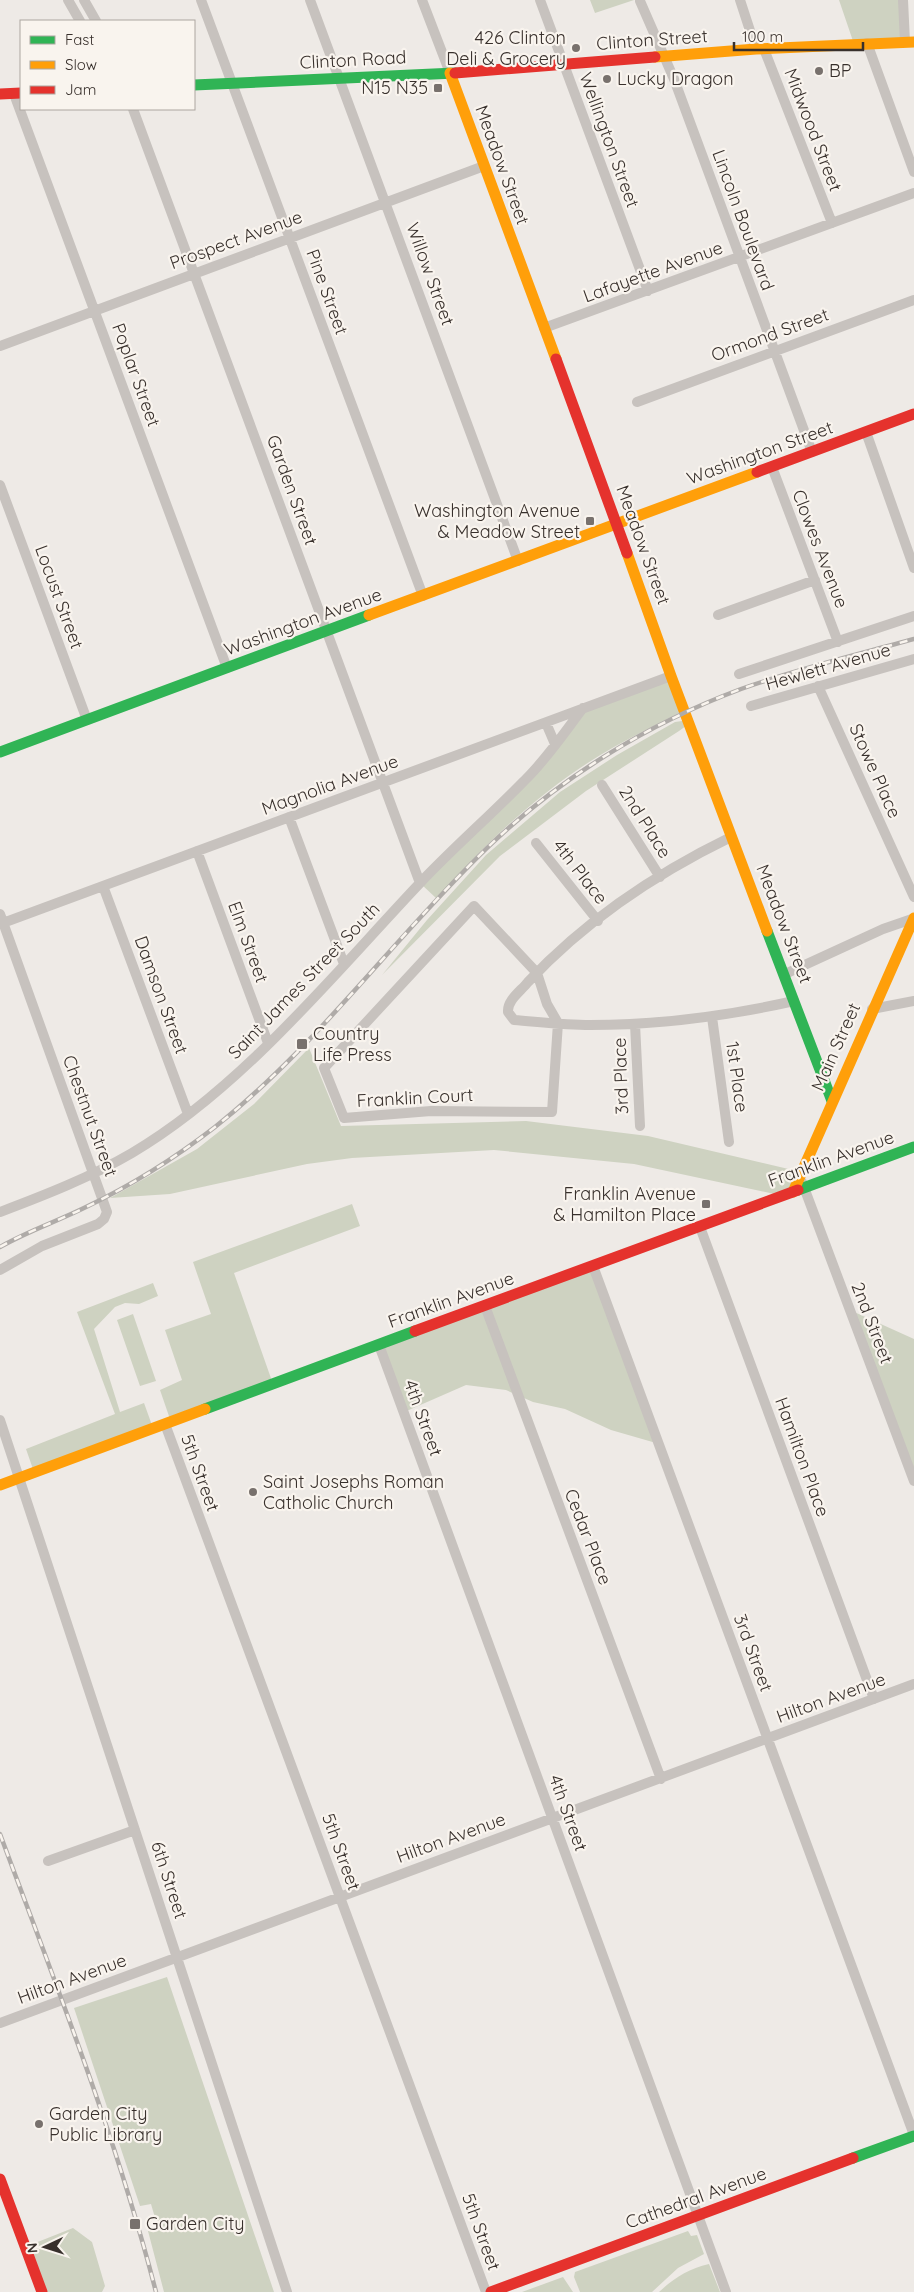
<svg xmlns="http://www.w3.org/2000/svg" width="914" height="2292" viewBox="0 0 914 2292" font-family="Quicksand,sans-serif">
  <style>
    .green { fill: #ced2c1 }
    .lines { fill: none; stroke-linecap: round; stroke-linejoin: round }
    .street { stroke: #c7c2be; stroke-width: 10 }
    .fast { stroke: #30b455; stroke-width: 11 }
    .slow { stroke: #ff9f0a; stroke-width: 11 }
    .jam { stroke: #e5322d; stroke-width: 11 }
    .rail-casing { stroke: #afaba8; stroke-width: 4.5 }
    .rail { stroke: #f9f4ee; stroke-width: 2.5; stroke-dasharray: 8; stroke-linecap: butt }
    .poi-dot { fill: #78716d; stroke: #f9f4ee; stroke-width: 2 }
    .labels { text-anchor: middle; stroke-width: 4.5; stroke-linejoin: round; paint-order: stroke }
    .poi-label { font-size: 18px; fill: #38302c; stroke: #f9f4ee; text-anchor: start }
    .street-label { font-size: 18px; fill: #38302c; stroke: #f9f4ee }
  </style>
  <rect width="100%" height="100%" fill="#eeeae6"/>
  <!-- green -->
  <path class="green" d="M 590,0 L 634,0 L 595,13 Z
    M 839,0 L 903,0 L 905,42 L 854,44 Z
    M 672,676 L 685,710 C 661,722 637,734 614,747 C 548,784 485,842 437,899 L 420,883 L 525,781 L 577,715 Z
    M 689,720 L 690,723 L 679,731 L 586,791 L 500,856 L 382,975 L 427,920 L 486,855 L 560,792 L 617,755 L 675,722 Z
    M 309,1048 L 341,1126 L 526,1121 L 648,1136 L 797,1171 L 804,1185 L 779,1195 L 634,1164 L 494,1150 L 352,1158 L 307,1164 L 170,1194 L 110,1198 L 197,1149 L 254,1104 Z
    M 352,1204 L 360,1226 L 234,1273 L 273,1384 L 171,1422 L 160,1390 L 182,1380 L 165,1330 L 211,1314 L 193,1262 Z
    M 591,1265 L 656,1443 L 611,1430 L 565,1409 L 533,1402 L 506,1390 L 466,1385 L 402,1413 L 376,1345 Z
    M 153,1283 L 158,1296 L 139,1304 L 125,1303 L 115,1307 L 94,1329 L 120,1412 L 144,1403 L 153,1428 L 34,1472 L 26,1449 L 115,1414 L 77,1312 Z
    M 852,1311 L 914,1339 L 914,1480 Z
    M 133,1314 L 156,1381 L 140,1386 L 117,1320 Z
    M 167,1977 L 274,2292 L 164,2292 L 148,2231 L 158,2228 L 151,2204 L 140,2206 L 74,2008 Z
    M 73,2228 L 92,2242 L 105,2286 L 102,2292 L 41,2292 L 25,2247 Z
    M 688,2231 L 691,2236 L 697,2235 L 704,2254 L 678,2268 L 652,2292 L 580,2292 L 574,2277 L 575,2272 Z
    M 709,2264 L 720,2292 L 659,2292 C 674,2278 688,2269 709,2264 Z
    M 563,2277 L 573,2292 L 522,2292 Z"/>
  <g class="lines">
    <!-- street -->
    <path class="street" d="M 68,0 L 80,21
      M 84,0 L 96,21
      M 201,0 L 423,596
      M 310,0 L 518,561
      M 422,0 L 450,73
      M 540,0 L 648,291
      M 740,0 L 756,49
      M 903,0 L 905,42
      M 640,1 L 674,79 L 812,452
      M 867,43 L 914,172
      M 764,49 L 832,223
      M 14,94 L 227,668
      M 133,109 L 420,883
      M 544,328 L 914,193
      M 0,346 L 484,166
      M 637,402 L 914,300
      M 866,432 L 914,568
      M 772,467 L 838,642
      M 0,485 L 87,720
      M 718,615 L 815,580
      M 739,674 L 914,616
      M 818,686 L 914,897
      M 751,706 L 914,659
      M 546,723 L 555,744
      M 602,785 L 660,877
      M 289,817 L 344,964
      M 731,837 C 657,873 585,921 528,982 C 521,991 507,1000 508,1012 L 514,1020 C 540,1022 565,1025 590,1025 C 660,1025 727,1016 794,1001
      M 536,843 L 598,921
      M 197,851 L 268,1043
      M 103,886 L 188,1114
      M 474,906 L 537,973 L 547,1004 L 558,1023 L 552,1112 L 431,1111 L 344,1118 L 324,1068 Z
      M 0,914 L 107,1212 L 104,1219 L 98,1224 L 42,1246 L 0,1270
      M 0,924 L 671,676
      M 785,974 L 883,929 L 912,919
      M 872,1009 L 914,1001
      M 712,1017 L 729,1142
      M 635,1024 L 640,1126
      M 802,1182 L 914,1481
      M 0,1212 C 45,1195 91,1177 132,1153 C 242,1088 333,975 420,883 C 454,847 490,816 524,781 C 546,760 564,733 583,708
      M 700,1227 L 874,1699
      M 593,1266 L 914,2135
      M 485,1306 L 661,1779
      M 379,1345 L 726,2292
      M 0,1420 L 287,2292
      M 165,1424 L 486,2292
      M 48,1861 L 135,1830
      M 0,2023 L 914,1684"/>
    <!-- fast -->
    <path class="fast" d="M 194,85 L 455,73
      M 0,752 L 369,615
      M 767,931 L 832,1101
      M 798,1190 L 914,1147
      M 205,1409 L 415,1331
      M 853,2158 L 914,2136"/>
    <!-- slow -->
    <path class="slow" d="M 655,57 L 756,49 L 914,42
      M 450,73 L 556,359
      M 627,553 L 671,676 L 767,931
      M 369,615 L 757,472
      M 793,1192 L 914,918
      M 0,1485 L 205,1409"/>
    <!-- jam -->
    <path class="jam" d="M 455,73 L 655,57
      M 0,94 L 21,93
      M 556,359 L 627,553
      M 757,472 L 914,414
      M 415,1331 L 798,1190
      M 0,2179 L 42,2292
      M 491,2292 L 853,2158"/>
    <!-- rail casing -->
    <g class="rail-casing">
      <path id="rail" d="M 0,1247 C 28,1231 58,1221 86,1207 C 132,1185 175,1158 215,1127 C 317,1046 393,939 486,849 C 558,779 647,724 741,689 C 797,669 856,655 914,639
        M 0,1834 C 56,1985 116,2136 156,2292"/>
    </g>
    <!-- rail -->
    <use href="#rail" class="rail"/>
  </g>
  <!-- markers -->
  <g class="poi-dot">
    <circle cx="576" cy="48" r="5"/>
    <circle cx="819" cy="71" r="5"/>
    <circle cx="607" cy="79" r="5"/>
    <rect x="433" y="83" width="10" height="10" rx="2.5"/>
    <rect x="585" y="516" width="10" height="10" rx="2.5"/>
    <rect x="296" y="1038" width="12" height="12" rx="2.5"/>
    <rect x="701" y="1199" width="10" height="10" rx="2.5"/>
    <circle cx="253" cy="1492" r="5"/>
    <circle cx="39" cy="2124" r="5"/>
    <rect x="129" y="2218" width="12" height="12" rx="2.5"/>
  </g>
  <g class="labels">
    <!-- poi labels -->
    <g class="poi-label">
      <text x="566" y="44" text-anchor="end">426 Clinton<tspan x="566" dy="21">Deli &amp; Grocery</tspan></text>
      <text x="829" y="77">BP</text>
      <text x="617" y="85">Lucky Dragon</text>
      <text x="428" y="94" text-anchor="end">N15 N35</text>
      <text x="580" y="517" text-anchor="end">Washington Avenue<tspan x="580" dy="21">&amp; Meadow Street</tspan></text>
      <text x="313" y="1040">Country<tspan x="313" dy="21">Life Press</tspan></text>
      <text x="696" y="1200" text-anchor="end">Franklin Avenue<tspan x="696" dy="21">&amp; Hamilton Place</tspan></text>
      <text x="263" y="1488">Saint Josephs Roman<tspan x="263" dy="21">Catholic Church</tspan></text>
      <text x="49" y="2120">Garden City<tspan x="49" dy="21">Public Library</tspan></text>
      <text x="146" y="2230">Garden City</text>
    </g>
    <!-- street labels -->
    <g class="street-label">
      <text transform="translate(652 40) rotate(-4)" y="6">Clinton Street</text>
      <text transform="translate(353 60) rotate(-3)" y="6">Clinton Road</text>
      <text transform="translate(813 130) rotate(69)" y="6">Midwood Street</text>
      <text transform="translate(609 140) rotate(70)" y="6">Wellington Street</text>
      <text transform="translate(502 165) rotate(70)" y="6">Meadow Street</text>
      <text transform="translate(743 220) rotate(70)" y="6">Lincoln Boulevard</text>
      <text transform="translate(236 240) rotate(-20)" y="6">Prospect Avenue</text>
      <text transform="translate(653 272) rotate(-20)" y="6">Lafayette Avenue</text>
      <text transform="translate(430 274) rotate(70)" y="6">Willow Street</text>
      <text transform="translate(327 292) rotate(70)" y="6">Pine Street</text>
      <text transform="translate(770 335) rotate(-20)" y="6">Ormond Street</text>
      <text transform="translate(136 375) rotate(70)" y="6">Poplar Street</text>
      <text transform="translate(760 453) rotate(-20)" y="6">Washington Street</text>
      <text transform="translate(292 490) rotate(70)" y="6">Garden Street</text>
      <text transform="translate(643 545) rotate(70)" y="6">Meadow Street</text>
      <text transform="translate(820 549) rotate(69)" y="6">Clowes Avenue</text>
      <text transform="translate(59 597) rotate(70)" y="6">Locust Street</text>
      <text transform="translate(303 622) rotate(-20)" y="6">Washington Avenue</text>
      <text transform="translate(828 667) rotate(-16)" y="6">Hewlett Avenue</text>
      <text transform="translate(875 771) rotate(66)" y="6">Stowe Place</text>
      <text transform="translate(330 785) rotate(-20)" y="6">Magnolia Avenue</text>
      <text transform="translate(645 822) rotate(58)" y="6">2nd Place</text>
      <text transform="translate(580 872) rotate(52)" y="6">4th Place</text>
      <text transform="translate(784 924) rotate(69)" y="6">Meadow Street</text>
      <text transform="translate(248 942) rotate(70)" y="6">Elm Street</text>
      <text transform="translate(304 981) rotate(-46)" y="6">Saint James Street South</text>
      <text transform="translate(161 995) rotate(70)" y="6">Damson Street</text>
      <text transform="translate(836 1047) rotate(-66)" y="6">Main Street</text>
      <text transform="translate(621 1076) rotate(-92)" y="6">3rd Place</text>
      <text transform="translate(737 1077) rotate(82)" y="6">1st Place</text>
      <text transform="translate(415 1098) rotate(-3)" y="6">Franklin Court</text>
      <text transform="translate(90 1116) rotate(70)" y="6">Chestnut Street</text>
      <text transform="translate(831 1159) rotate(-20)" y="6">Franklin Avenue</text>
      <text transform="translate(451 1300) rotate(-20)" y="6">Franklin Avenue</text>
      <text transform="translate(872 1323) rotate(69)" y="6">2nd Street</text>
      <text transform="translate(423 1418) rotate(70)" y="6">4th Street</text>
      <text transform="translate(802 1457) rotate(70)" y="6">Hamilton Place</text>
      <text transform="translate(200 1473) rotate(70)" y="6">5th Street</text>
      <text transform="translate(588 1537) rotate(69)" y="6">Cedar Place</text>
      <text transform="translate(753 1653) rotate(70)" y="6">3rd Street</text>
      <text transform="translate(831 1698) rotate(-20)" y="6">Hilton Avenue</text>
      <text transform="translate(568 1813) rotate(70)" y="6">4th Street</text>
      <text transform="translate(451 1838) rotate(-20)" y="6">Hilton Avenue</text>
      <text transform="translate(341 1852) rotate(70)" y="6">5th Street</text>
      <text transform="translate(169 1880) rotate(72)" y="6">6th Street</text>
      <text transform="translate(72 1979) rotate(-20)" y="6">Hilton Avenue</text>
      <text transform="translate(696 2198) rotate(-20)" y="6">Cathedral Avenue</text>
      <text transform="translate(481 2232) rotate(70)" y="6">5th Street</text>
    </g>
  </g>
  <!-- legend -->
  <rect x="20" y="20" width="175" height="90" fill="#f9f4ee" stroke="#aca6a0"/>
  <rect x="30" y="36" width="25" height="8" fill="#30b455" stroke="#aca6a0"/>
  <text x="65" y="45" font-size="15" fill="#38302c">Fast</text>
  <rect x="30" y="61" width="25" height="8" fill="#ff9f0a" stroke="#aca6a0"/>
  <text x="65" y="70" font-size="15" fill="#38302c">Slow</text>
  <rect x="30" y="86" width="25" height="8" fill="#e5322d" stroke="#aca6a0"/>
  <text x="65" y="95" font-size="15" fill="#38302c">Jam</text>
  <!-- north arrow -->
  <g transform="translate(45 2247) rotate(266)" stroke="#f9f4ee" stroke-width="4" paint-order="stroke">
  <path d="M0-4L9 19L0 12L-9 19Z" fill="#38302c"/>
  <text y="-8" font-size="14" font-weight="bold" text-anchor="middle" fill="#38302c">N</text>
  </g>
  <!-- scale -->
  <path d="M734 42v8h129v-8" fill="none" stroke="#38302c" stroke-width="2.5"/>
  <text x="742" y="42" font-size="15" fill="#38302c" stroke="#f9f4ee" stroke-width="4" paint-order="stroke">100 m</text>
</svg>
